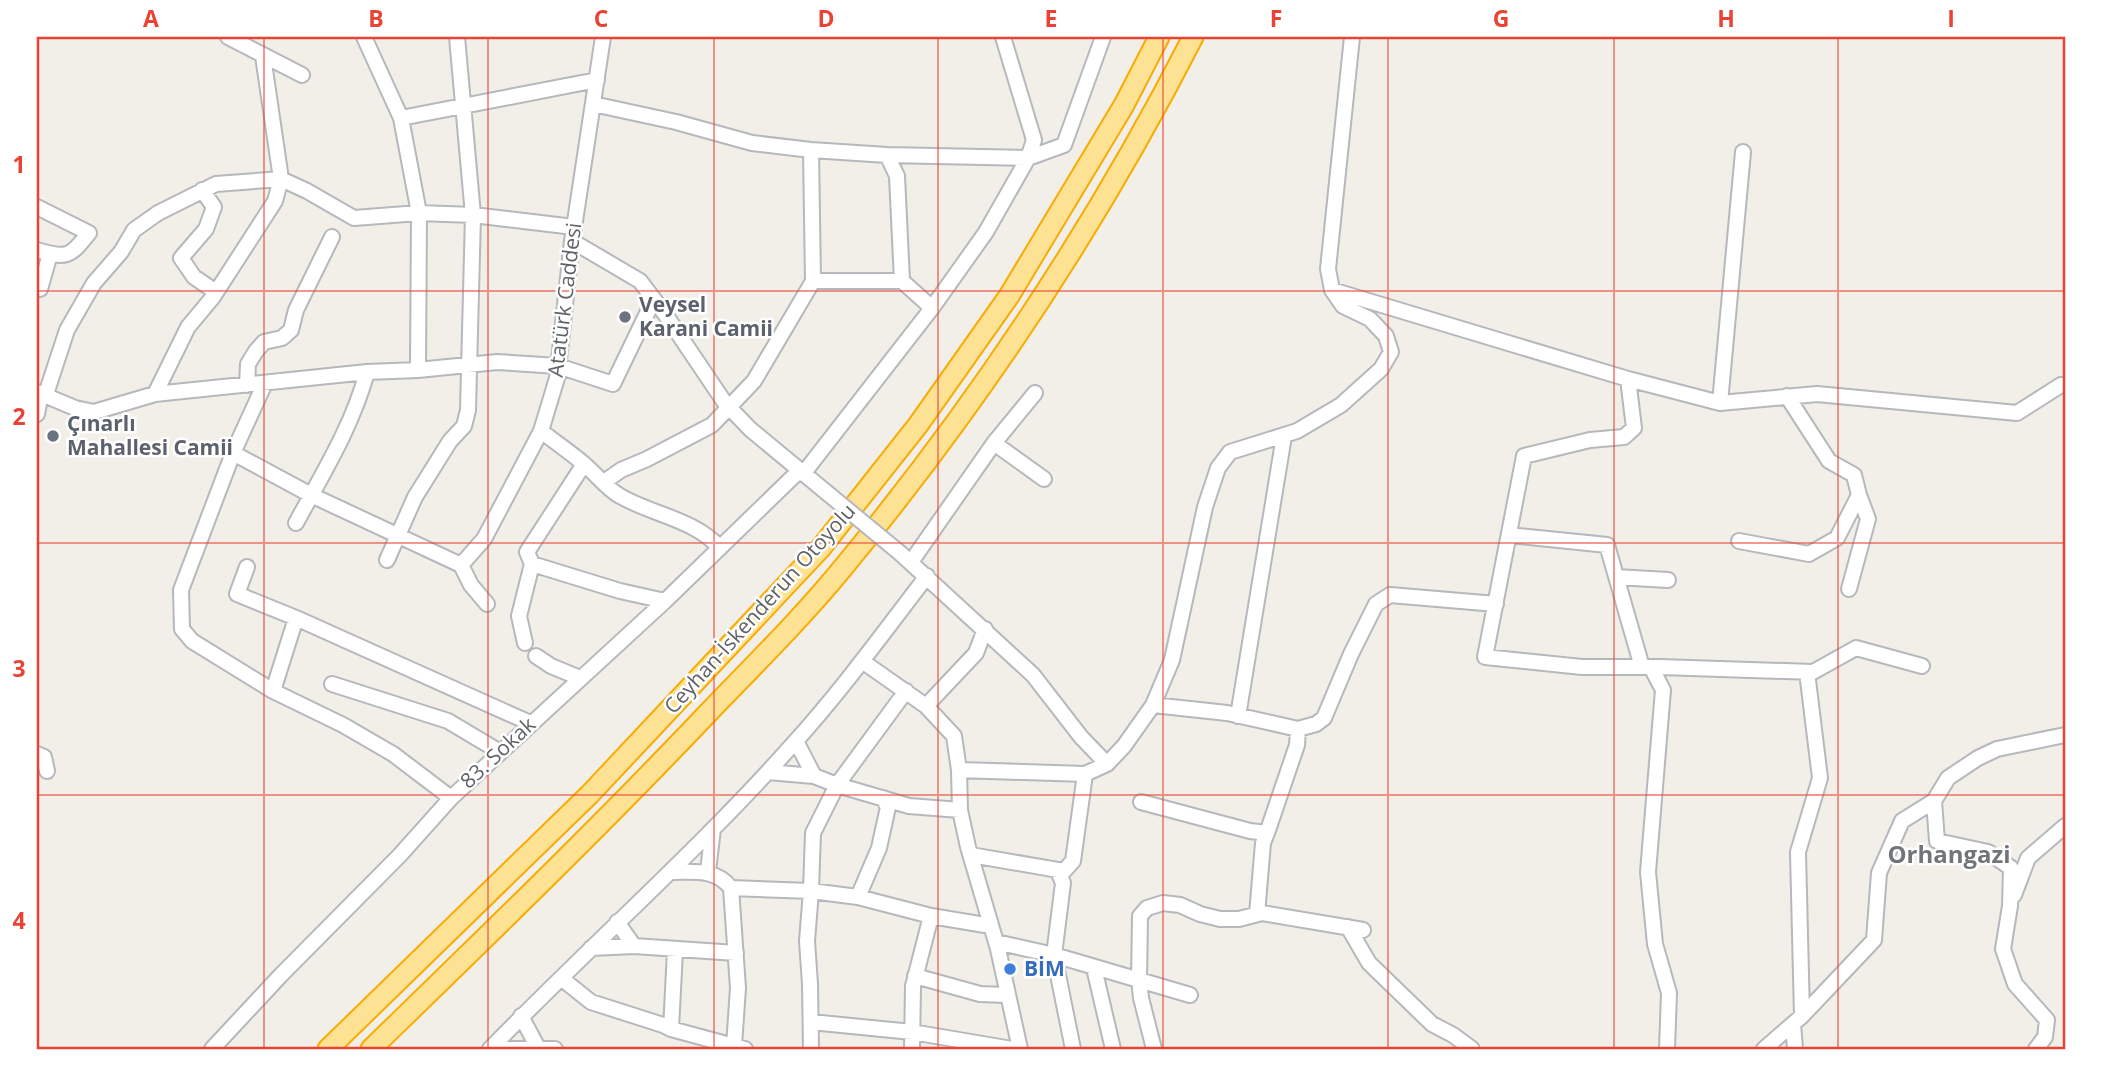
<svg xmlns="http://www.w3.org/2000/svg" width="2102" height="1086" viewBox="0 0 2102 1086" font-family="'Open Sans',sans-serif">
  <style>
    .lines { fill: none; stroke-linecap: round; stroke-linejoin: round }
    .minor-casing { stroke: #b5b8bc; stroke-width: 18 }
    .highway-casing { stroke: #f9ab00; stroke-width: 23 }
    .minor { stroke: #fff; stroke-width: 14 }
    .highway { stroke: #fde293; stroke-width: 19 }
    .minor-bridge-casing { stroke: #b5b8bc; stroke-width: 18; stroke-linecap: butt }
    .minor-bridge { stroke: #fff; stroke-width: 14 }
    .grid { fill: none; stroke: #ea4335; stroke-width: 2; stroke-opacity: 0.55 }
    .worship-dot { fill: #6b7280; stroke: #fff; stroke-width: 2.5 }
    .shop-dot { fill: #3f7fe0; stroke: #fff; stroke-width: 2.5 }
    .labels { text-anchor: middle; stroke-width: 5; stroke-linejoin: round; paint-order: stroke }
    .street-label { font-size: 21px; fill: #5f6368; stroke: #fff }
    .worship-label { font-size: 21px; font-weight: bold; fill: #5b616d; stroke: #fff; text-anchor: start }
    .shop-label { font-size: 21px; font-weight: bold; fill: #366cbe; stroke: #fff; text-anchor: start }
    .quarter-label { font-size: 24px; font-weight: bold; fill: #70757a; stroke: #fff }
    .neatline { fill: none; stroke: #ea4335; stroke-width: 2.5 }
    .grid-label { font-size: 23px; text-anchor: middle; font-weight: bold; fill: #ea4335 }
  </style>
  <rect width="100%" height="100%" fill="#f1efe8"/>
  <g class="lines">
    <!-- minor casing -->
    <g class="minor-casing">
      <path id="minor" d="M 228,37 L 302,75
        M 364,37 L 401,118 L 419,213 L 418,370
        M 603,37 L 572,241 L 557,378 L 541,431 C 555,442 570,452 584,464 C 596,474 607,489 620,496 C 653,515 694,519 720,548
        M 593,104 L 676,122 L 752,143 L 811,150 L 887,155 L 1028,158 L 1064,145 L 1103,37
        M 401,118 L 597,80
        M 887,155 L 897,176 L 902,281
        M 202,190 L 214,207 L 206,229 L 181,258 L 194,277 L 216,292
        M 37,207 L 89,233 C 70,257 67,259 37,250
        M 572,241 L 640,281 L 665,314 L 725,403 L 750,429 L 826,492
        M 813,281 L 902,281 L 932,308
        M 40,289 L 50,254
        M 1332,290 L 1628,379 L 1720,403 L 1817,394 L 2017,413 L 2061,385 L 2065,385
        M 1628,379 L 1634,428 L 1624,437 L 1590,440 L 1524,456 L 1485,657 L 1582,667 L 1660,667 L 1813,672 L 1856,648 L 1922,666
        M 265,383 L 233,453 L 181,590 L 182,629 L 192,641 L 273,691 L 343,725 L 393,754 L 451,798
        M 247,385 L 248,364 L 256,351 L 264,342 L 282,338 L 291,330 L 296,310 L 332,237
        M 37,392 L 75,408 L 94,412 L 155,394 L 367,372 L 418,370 L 497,362 L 558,366 L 613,384 L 654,299
        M 46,394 L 67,330 L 94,283 L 121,252 L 134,230 L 158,213 L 216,184 L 281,179 L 307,191 L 354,218 L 419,213 L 473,215 L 574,227
        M 155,394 L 188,327 L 213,297 L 275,201 L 281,179 L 263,56
        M 1720,403 L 1743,152
        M 37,414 L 41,393
        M 994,443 L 1044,479
        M 233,453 L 311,495 L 461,565 L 471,585 L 487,604
        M 803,474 L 932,308 L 986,232 L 1028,158 L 1034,140 L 1003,37
        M 604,482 L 621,470 L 647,459 L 712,425 L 754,381 L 813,281 L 811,150
        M 296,523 C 323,473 352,427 367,372
        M 1509,535 L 1607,545 L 1642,667
        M 1739,541 L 1809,554 L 1837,538 L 1859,495 L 1854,475 L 1829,461 L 1787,396
        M 900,553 L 1033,675 L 1081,737 L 1107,764
        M 387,560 L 415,497 L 450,441 L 464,426 L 468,410 L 473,215 L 457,37
        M 911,562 L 994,443 L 1035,393
        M 532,564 L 620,591 L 665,601
        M 461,565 L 484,539 L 541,431
        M 247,567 L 237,594 L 296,618
        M 1616,577 L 1668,580
        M 1849,589 L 1868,519 L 1859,495
        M 525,643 L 519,616 L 532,564 L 527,552 L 584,464
        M 536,656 L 551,666 L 580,678
        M 862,661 L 926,706 L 954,736 L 959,770 L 960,810 L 968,847 L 998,949 L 1020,1049
        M 1651,667 L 1663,690 L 1648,872 L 1655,944 L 1669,993 L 1667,1049
        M 332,684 L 448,721 L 500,752
        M 273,691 L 296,618 L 530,723
        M 1153,705 L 1227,713 L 1298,729 L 1316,724 L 1324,718 L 1351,654 L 1376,604 L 1390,595 L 1496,604
        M 926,706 L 976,653 L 985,629
        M 1238,716 L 1284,436
        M 796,741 L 814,776
        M 37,754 L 44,757 L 47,771
        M 959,770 L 1085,774 L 1107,764 L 1124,746 L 1153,705 L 1172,660 L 1205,507 L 1218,468 L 1230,452 L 1297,431 L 1341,405 L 1381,369 L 1391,352 L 1386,336 L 1370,319 L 1343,306 L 1332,290 L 1328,269 L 1352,37
        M 768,772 L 814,776 L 837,785 L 909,806 L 960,810
        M 1934,801 L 1937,841 L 1988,852 L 2011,868 L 2010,906 L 2003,949 L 2015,984 L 2047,1020 L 2045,1037 L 2036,1049
        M 1141,802 L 1250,831 L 1267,833 L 1297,745 L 1298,729
        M 971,855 L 1064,871 L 1073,861 L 1085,774
        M 708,871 L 713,829
        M 1058,871 L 1063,883 L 1054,955 L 1073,1049
        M 671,872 C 694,872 715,868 731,888 L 811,891 L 858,897 L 931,916 L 991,926
        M 731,888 L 738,988 L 734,1046
        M 2014,895 L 2028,858 L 2065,826
        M 858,897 L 879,848 L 888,807 L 883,798
        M 1257,914 L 1263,843 L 1267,833
        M 617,922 L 634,946
        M 1348,927 L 1369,963 L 1432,1024 L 1453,1035 L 1472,1049
        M 996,942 L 1054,955 L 1190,995
        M 591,948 L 634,946 L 736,953
        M 1094,968 L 1113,1049
        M 915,976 L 980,994 L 1006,995
        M 561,978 L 591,1002 L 663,1025 L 671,1029 L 745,1049
        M 521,1016 L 538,1048
        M 1802,1016 L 1798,852 L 1820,778 L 1807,672
        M 811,1022 L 912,1032 L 1012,1049
        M 1793,1024 L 1795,1049
        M 671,1029 L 675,951
        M 212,1049 L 281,975 L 400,855 L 451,798 L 665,601 L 799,471
        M 490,1049 C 590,946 698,851 794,743 C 842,690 884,632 927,576
        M 503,1049 L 555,1049
        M 811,1049 L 810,984 L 807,941 L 811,891 L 813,833 L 837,785 L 906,691
        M 912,1049 L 913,986 L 931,916
        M 1154,1049 L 1141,998 L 1139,979 L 1140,916 L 1147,908 L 1163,903 L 1180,905 L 1200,914 L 1220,919 L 1239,919 L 1262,913 L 1363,930
        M 1764,1049 L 1802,1016 L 1874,940 L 1879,873 L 1902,821 L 1934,801 L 1948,778 L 1978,758 L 1997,749 L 2065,735"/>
    </g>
    <!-- highway casing -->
    <g class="highway-casing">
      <path id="highway" d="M 328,1049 L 590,794 L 820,549 L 918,425 L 1009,296 L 1124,105 L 1159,37
        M 371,1049 C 484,939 598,829 707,714 C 754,665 803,617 846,564 C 980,401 1097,225 1193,37"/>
    </g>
    <!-- minor -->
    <use href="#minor" class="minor"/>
    <!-- highway -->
    <use href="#highway" class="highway"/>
    <!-- minor-bridge casing -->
    <g class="minor-bridge-casing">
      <path id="minor-bridge" d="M 826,492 L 900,553"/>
    </g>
    <!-- minor-bridge -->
    <use href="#minor-bridge" class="minor-bridge"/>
  </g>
  <!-- grid -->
  <path class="grid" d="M 264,37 L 264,1049M 488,37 L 488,1049M 714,37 L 714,1049M 938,37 L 938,1049M 1163,37 L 1163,1049M 1388,37 L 1388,1049M 1614,37 L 1614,1049M 1838,37 L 1838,1049M 37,291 L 2065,291M 37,543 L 2065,543M 37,795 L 2065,795"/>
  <!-- markers -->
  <g class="worship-dot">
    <circle cx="625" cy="317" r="7"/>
    <circle cx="53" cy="436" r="7"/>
  </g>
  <circle class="shop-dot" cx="1010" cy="969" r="7"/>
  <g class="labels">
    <!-- street labels -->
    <g class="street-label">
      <text transform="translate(565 300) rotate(-83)" y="7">Atatürk Caddesi</text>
      <text transform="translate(760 609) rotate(-48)" y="7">Ceyhan-İskenderun Otoyolu</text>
      <text transform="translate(498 753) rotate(-43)" y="7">83. Sokak</text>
    </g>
    <!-- worship labels -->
    <g class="worship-label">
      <text x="639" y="312">Veysel<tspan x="639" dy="24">Karani Camii</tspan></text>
      <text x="67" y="431">Çınarlı<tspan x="67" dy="24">Mahallesi Camii</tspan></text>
    </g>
    <!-- shop labels -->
    <g class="shop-label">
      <text x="1024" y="976">BİM</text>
    </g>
    <!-- quarter labels -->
    <g class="quarter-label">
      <text x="1949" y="863">Orhangazi</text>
    </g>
  </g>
  <!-- border -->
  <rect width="2102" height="1086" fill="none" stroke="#ffffff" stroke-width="77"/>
  <rect x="38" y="38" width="2026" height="1010" class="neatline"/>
  <g class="grid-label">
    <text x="151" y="27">A</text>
    <text x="376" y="27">B</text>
    <text x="601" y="27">C</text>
    <text x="826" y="27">D</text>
    <text x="1051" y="27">E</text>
    <text x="1276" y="27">F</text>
    <text x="1501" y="27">G</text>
    <text x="1726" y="27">H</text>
    <text x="1951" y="27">I</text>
    <text x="19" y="173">1</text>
    <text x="19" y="425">2</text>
    <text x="19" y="677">3</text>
    <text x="19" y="929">4</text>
  </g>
</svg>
